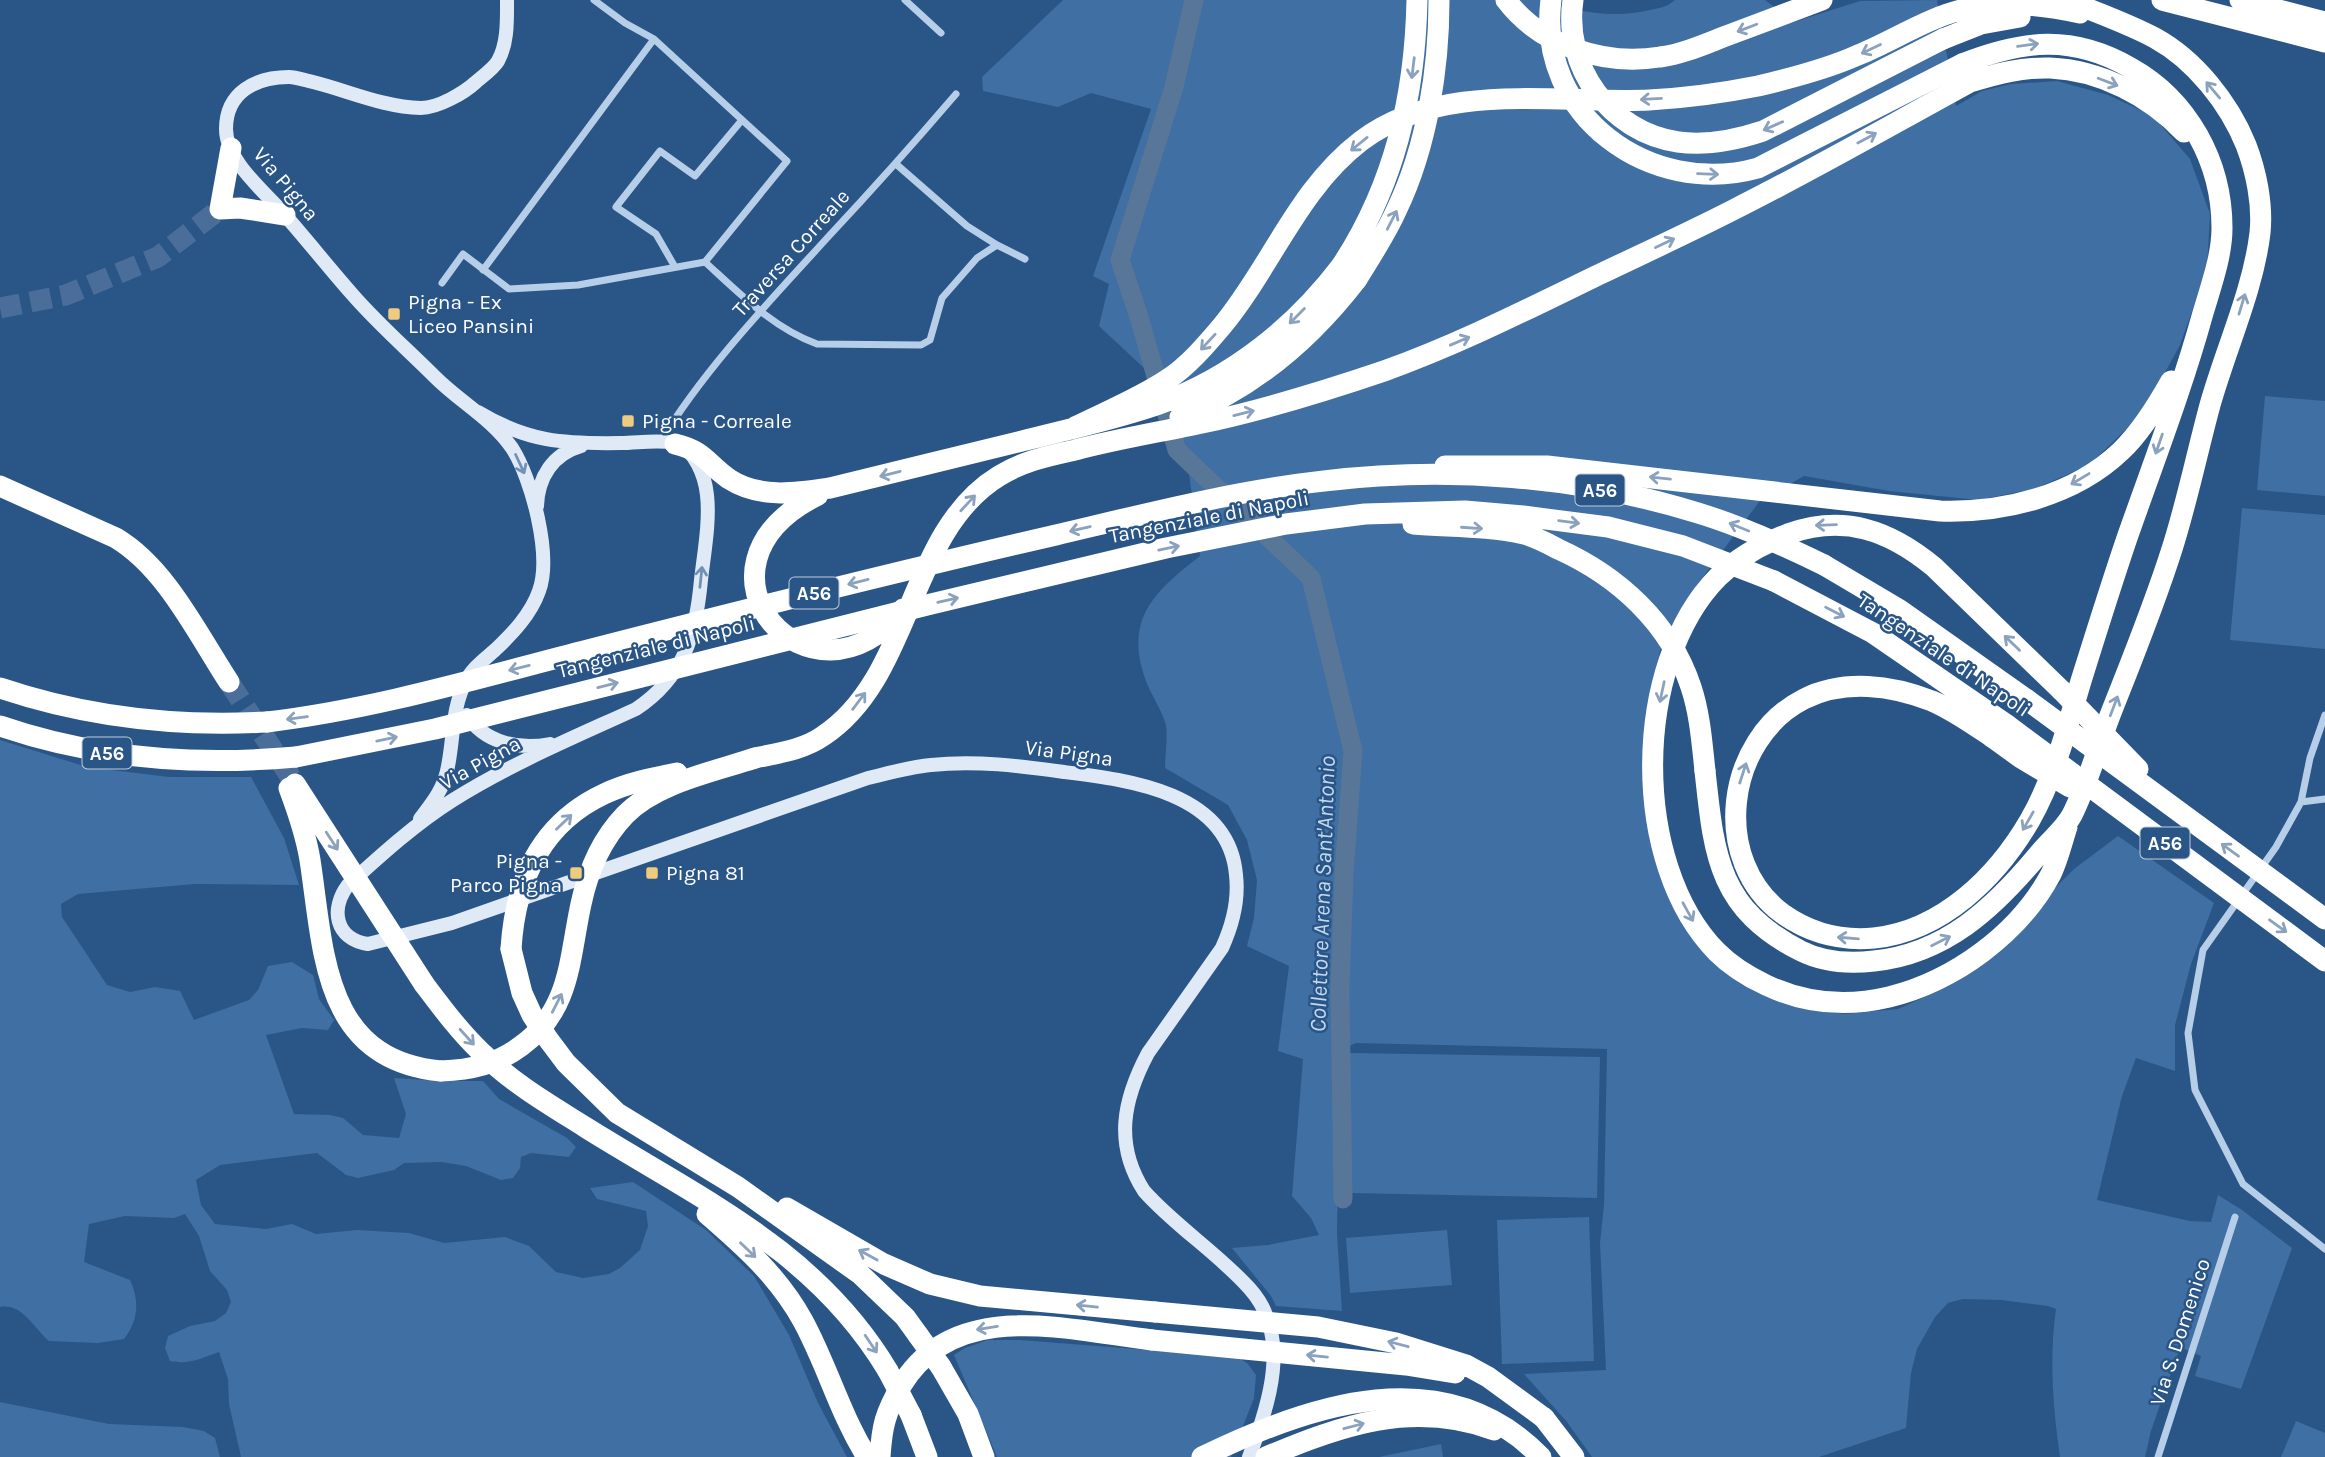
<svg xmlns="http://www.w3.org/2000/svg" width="2325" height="1457" viewBox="0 0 2325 1457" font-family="Karla,sans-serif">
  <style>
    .green { fill: #3f6fa3 }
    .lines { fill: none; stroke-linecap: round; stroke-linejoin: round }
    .canal { stroke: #587698; stroke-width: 19 }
    .highway-tunnel { stroke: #4a6e99; stroke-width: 21; stroke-dasharray: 21 10; stroke-linecap: butt }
    .street { stroke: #b6cee8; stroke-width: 7 }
    .secondary { stroke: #e0eaf7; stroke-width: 14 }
    .highway { stroke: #fff; stroke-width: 21 }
    .highway-bridge { stroke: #fff; stroke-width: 21 }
    .oneway { stroke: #8aa2bd }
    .oneway2 { stroke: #7391b4 }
    .poi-dot { fill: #eecb7e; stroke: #2a5587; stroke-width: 2.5 }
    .labels { text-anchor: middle; stroke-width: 5; stroke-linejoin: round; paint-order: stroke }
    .shield { fill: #2a5587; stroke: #bfccdb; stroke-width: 2 }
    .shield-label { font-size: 19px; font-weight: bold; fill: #fff }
    .street-label { font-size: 21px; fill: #fff; stroke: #2a5587 }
    .poi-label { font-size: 21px; fill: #fff; stroke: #2a5587; text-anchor: start }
    .water-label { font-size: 23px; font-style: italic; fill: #c2d8ef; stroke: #2a5587 }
  </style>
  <rect width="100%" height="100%" fill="#2a5587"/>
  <!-- green -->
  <path class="green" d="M 1063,0 L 1541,0 L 1541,2 C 1578,11 1612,19 1650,10 C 1660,8 1667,7 1675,0 L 1765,0 L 1794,22 L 1860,1 L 1937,0 L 1956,106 L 1982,91 L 2011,84 L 2057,81 L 2108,95 L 2153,116 L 2190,159 L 2210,214 L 2207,269 L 2180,345 L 2143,413 L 2089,465 L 2034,489 L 1978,500 L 1889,491 L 1804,476 L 1759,502 L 1697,585 L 1660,651 L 1649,707 L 1671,894 L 1780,1002 L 1843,1014 L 1898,1009 L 1955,983 L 2015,938 L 2050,893 L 2074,869 L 2118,836 L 2214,903 L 2191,964 L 2175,1025 L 2175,1071 L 2136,1058 L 2122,1096 L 2097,1200 L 2190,1221 L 2211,1222 L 2218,1195 L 2242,1210 L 2292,1248 L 2241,1389 L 2195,1376 L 2201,1356 L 2180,1347 L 2151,1431 L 2145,1457 L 2060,1457 C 2053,1408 2049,1358 2056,1309 L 2048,1306 L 2001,1300 L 1963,1299 L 1948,1303 L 1935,1317 L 1917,1349 L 1911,1373 L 1906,1428 L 1819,1457 L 1592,1457 L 1567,1422 L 1524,1374 L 1606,1370 L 1600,1243 L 1604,1205 L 1607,1049 L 1356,1043 L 1340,1050 L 1337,1234 L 1342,1311 L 1276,1306 L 1271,1296 L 1232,1248 L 1268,1245 L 1319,1235 L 1311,1218 L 1292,1196 L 1303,1059 L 1278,1051 L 1289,966 L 1247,946 L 1254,918 L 1257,880 L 1247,840 L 1228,805 L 1165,768 C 1165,755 1168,738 1166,725 C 1162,710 1151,695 1146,681 C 1123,619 1155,591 1200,556 L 1185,443 L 1145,369 L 1099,326 L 1109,284 L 1093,276 L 1151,109 L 1091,93 L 1058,107 L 983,91 L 982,77 Z
    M 2265,396 L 2325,401 L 2325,496 L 2257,490 Z
    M 2242,508 L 2325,515 L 2325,649 L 2230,640 Z
    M 0,740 L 87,767 L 169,777 L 251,777 L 284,838 L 299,885 L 195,884 L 78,894 L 61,904 L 62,917 L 107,985 L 130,992 L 155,987 L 180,991 L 194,1020 L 249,1000 L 258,990 L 268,966 L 292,962 L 313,975 L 319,999 L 334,1020 L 328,1030 L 302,1028 L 266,1035 L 294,1114 L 330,1115 L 343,1118 L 363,1135 L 399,1138 L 406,1114 L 394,1078 L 441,1081 L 483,1081 L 499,1099 L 567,1138 L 576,1147 L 569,1157 L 531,1153 L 521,1157 L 520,1168 L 513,1178 L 501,1180 L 466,1166 L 442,1162 L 404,1163 L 394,1170 L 358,1178 L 346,1175 L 317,1153 L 220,1165 L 196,1180 L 201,1205 L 215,1224 L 266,1229 L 292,1224 L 316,1234 L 357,1230 L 409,1233 L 444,1243 L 505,1237 L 529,1246 L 556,1272 L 583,1278 L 609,1274 L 620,1268 L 640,1250 L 648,1226 L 646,1211 L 597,1199 L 590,1188 L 633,1182 L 706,1230 L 754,1276 L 789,1335 L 818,1403 L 847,1457 L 241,1457 L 229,1404 L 228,1379 L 219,1352 C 202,1358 189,1365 170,1361 L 165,1348 L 168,1336 L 190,1326 L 215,1321 L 226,1313 L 231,1302 L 227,1290 L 210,1271 L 199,1236 L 185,1214 L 174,1218 L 125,1216 L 89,1224 L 84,1262 L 130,1280 C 140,1301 138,1321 124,1339 L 98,1343 L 49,1341 C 34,1329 23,1303 0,1307 Z
    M 1350,1053 L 1600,1057 L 1597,1198 L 1348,1193 Z
    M 1589,1217 L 1594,1361 L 1502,1364 L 1497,1220 Z
    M 1447,1230 L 1452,1285 L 1350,1293 L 1346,1238 Z
    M 988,1340 L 1020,1340 L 1238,1357 L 1248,1364 L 1256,1375 L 1254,1398 L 1231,1457 L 997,1457 L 954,1355 L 965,1348 Z
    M 0,1402 L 109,1424 L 183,1427 L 204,1431 L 215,1438 L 220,1457 L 0,1457 Z
    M 2296,1421 L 2325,1433 L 2325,1457 L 2281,1457 Z
    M 1441,1444 L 1443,1457 L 1379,1457 Z"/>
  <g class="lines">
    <!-- canal -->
    <path class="canal" d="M 1194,0 L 1174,87 L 1120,260 L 1139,317 L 1177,450 L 1311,578 L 1353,751 L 1344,873 L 1340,990 L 1343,1199"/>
    <!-- highway-tunnel -->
    <path class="highway-tunnel" d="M 0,308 L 66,295 L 158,257 L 220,209
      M 229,682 L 295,784"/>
    <!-- street -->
    <path class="street" d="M 594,0 L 625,23 L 654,39 L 787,161 L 705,262
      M 905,0 L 941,33
      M 896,164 L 967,226 L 997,245
      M 675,267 L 656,234 L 616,207 L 660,151 L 695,176 L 742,120
      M 483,270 L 654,39
      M 442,283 L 463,254 L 509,289 L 578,285 L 705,262 C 739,293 773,328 817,344 L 921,345 L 930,340 L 942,298 L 977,258 L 997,245 L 1025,259
      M 660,442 C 706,367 769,302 828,237 C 872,190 914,143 956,94
      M 2325,799 L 2301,802 L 2276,847 L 2203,950 L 2188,1033 L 2195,1090 L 2243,1184 L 2325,1249
      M 2301,802 L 2310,758 L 2325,715
      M 2158,1457 L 2235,1217"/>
    <!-- secondary -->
    <path class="secondary" d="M 478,412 C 528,442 563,444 621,443 C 637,443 659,439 675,443 C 695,449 705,476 707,495 C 710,522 704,553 701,580 C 696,635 684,677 636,709 C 575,737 510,764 453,800 C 415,824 381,855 348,885 C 330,909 335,939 368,944 L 452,923 L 868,778 C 889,773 910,767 931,765 C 975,760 1021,766 1064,772 C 1129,780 1229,792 1236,875 C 1239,901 1233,924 1222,948 L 1148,1053 C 1123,1100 1114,1144 1144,1191 C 1176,1227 1218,1253 1250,1289 C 1292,1336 1269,1406 1249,1457
      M 537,506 C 538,477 553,454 581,446
      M 467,715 C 484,743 519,750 550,744
      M 420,819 C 431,804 443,790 447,771 C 454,741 451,709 466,681 C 472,668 485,659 495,650 C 513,633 531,614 539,591 C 552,556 532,479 512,448 C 492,419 460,402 435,377 C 408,350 377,323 352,294 C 329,268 307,240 284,214 C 264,191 226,161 226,129 C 226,92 256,77 289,77 C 297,77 306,81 313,82 C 349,91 383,107 421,108 C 438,108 464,93 476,82 C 483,76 494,68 498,61 C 508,43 507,20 507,0"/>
    <!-- highway -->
    <path class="highway" d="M 1506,0 C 1541,46 1604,66 1660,57 C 1683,54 1705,44 1726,36 C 1758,24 1790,12 1822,0
      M 2162,0 L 2325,42
      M 2240,0 L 2325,22
      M 1943,39 L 1981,24 L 2020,17
      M 1962,64 C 2023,40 2072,34 2131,68 C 2188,100 2222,162 2222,228 C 2222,256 2211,286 2203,313 C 2182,389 2153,464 2127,538 C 2111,585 2096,633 2081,681 C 2067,728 2054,778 2030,820 C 1997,877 1942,931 1874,938 C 1841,941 1810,933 1783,914 C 1710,861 1725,739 1804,699 C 1844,679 1891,685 1932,701 C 1953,710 1973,724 1992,737
      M 231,148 L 220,209 L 240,208 L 285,215
      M 1180,417 C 1253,389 1310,340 1357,279
      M 1075,427 C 1105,412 1140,398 1168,379 C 1188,366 1206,345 1222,326 C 1271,267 1298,189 1361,141 C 1442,80 1555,104 1649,100 C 1685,98 1723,93 1758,86 C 1792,78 1827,69 1858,55 C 1895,40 1931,15 1970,8 C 2007,1 2045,5 2080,13
      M 675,444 C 705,451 707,464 729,479 C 760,499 796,493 830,488 C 895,472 961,456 1026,440 C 1070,429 1116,419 1159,404 C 1233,377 1295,327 1342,265
      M 1445,466 L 1547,466 L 1940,511 C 2004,513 2074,496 2121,451 C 2141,432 2157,406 2171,381
      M 0,486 L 116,538 C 166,568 197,633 229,682
      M 818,495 C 671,568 813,724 903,609
      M 1824,565 L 1900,610 L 2026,699
      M 1774,581 L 1873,633 L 2007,725
      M 0,688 C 86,717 177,727 267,722
      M 2061,690 L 1934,567 C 1889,530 1844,514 1788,534 C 1762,544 1738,557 1718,577 C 1632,664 1630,864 1717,952 C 1731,966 1749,977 1766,985 C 1806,1004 1847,1007 1889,997 C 1954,981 2019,934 2051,874 C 2058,860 2062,842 2067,827
      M 0,726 C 96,759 195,766 296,757
      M 755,758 C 778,753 803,750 823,736 C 913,677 907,532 999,476 C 1023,461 1048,456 1075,450 C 1117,439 1160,432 1202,423 C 1264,410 1325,391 1384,371 C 1457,345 1526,310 1596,276 C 1642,254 1688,233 1733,210 C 1813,170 1891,125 1970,82 C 1996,74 2022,67 2050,68 C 2100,70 2150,96 2184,132
      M 1705,771 C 1714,855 1718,909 1801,951 C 1823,962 1849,964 1874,961 C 1945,954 1994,908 2038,855 C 2048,842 2064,830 2072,815 C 2087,785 2097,750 2109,718 C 2131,662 2154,606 2172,549 C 2187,502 2197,453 2210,405 C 2226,348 2253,291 2260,233 C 2263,204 2256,171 2246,145 C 2229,103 2195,60 2155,38 C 2127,23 2095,12 2066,0
      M 289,788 C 298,812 306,835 310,860 C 324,951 322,1060 441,1071
      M 511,949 L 522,993 L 532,1015 L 548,1039 L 566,1063 L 617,1113 L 738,1187 L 860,1274 L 905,1317 L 918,1335
      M 424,984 C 442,1008 460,1032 482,1053 C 512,1083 550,1105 585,1127 C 700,1199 816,1250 888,1371
      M 787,1208 L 884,1264 L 930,1284 L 980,1296 L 1155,1312
      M 707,1214 C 744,1246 779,1277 803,1321 C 827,1365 840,1414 867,1457
      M 941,1367 L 968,1414 L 984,1457
      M 911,1415 L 927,1457
      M 1544,1418 L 1574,1457
      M 880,1457 C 882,1426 885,1413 901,1386 C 954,1297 1067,1330 1152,1340
      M 1266,1457 C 1341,1425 1414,1400 1494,1430"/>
    <!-- highway-bridge -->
    <path class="highway-bridge" d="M 1551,0 C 1536,116 1651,198 1758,168 L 1962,64
      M 1573,0 C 1563,67 1610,132 1678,142 C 1707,146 1736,140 1763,131 L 1943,39
      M 1342,265 C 1395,184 1415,95 1417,0
      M 1357,279 C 1371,256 1386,234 1397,209 C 1427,146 1439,69 1439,0
      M 1413,524 C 1449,527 1488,526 1524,534 C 1536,537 1547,543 1558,549 C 1618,576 1670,623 1691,687 C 1700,714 1702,743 1705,771
      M 2061,690 L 2138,769
      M 2026,699 L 2325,919
      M 267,722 C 376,709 482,677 588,650 C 744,610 900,571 1056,535 C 1145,514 1234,491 1324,481 C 1447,466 1579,476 1698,513 C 1741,526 1783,545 1824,565
      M 2007,725 L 2325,961
      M 1992,737 L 2021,758 L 2070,787
      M 296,757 L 435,729 L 927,605 L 1166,548 L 1286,524 L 1365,514 L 1465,511 L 1523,516 L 1608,527 L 1683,546 L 1774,581
      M 295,784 L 424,984
      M 511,949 C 515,882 540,824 604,794 C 627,783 652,778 677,773
      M 441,1071 C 471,1070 497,1064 521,1046 C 571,1010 569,959 581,904 C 588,871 601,840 625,815 C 656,783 713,772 755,758
      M 1155,1312 L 1318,1327 L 1396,1343 L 1466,1365 L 1488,1377 L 1544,1418
      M 918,1335 L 941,1367
      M 1152,1340 L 1406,1365 L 1455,1373
      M 888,1371 L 911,1415
      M 1202,1457 C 1310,1404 1445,1358 1541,1457"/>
  </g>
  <!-- one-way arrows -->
  <defs><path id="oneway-shaft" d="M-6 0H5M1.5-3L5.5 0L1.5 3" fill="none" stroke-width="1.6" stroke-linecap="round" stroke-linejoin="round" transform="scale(1.75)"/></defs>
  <g class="oneway">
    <use href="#oneway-shaft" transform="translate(1747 28) rotate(159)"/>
    <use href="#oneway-shaft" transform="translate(2028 45) rotate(-8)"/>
    <use href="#oneway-shaft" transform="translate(1871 49) rotate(155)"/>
    <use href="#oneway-shaft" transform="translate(1413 68) rotate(97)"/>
    <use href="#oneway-shaft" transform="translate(2108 82) rotate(21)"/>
    <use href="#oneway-shaft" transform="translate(2213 90) rotate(-130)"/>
    <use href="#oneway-shaft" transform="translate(1651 99) rotate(177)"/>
    <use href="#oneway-shaft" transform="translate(1773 126) rotate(156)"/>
    <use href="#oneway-shaft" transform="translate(1867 138) rotate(-28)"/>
    <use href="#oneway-shaft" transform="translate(1359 144) rotate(141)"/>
    <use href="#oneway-shaft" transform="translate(1708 174) rotate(2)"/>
    <use href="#oneway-shaft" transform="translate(1392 220) rotate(-63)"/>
    <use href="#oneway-shaft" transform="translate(1665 243) rotate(-26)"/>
    <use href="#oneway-shaft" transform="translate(2242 304) rotate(-73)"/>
    <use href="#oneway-shaft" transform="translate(1297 316) rotate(135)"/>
    <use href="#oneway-shaft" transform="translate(1460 341) rotate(-23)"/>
    <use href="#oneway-shaft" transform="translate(1208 342) rotate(133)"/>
    <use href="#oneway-shaft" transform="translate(1244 413) rotate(-14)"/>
    <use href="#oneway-shaft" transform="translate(2159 444) rotate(109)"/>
    <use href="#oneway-shaft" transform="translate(890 474) rotate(166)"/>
    <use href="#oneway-shaft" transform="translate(1660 478) rotate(-174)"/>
    <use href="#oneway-shaft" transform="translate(2080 479) rotate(149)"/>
    <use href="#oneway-shaft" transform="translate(968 503) rotate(-47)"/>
    <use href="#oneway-shaft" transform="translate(1569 522) rotate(8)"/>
    <use href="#oneway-shaft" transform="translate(1826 525) rotate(178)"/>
    <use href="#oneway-shaft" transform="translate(1739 527) rotate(-158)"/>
    <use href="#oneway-shaft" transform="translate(1472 528) rotate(4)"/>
    <use href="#oneway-shaft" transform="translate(1080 529) rotate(167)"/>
    <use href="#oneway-shaft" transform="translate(1169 548) rotate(-12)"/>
    <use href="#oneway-shaft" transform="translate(858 582) rotate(166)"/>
    <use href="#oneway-shaft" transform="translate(948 600) rotate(-13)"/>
    <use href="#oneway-shaft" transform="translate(1835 612) rotate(27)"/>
    <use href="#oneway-shaft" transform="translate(2012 643) rotate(-136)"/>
    <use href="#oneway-shaft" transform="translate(519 668) rotate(166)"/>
    <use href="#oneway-shaft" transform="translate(608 685) rotate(-14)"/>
    <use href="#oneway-shaft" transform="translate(1662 692) rotate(102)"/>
    <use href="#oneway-shaft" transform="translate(859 701) rotate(-53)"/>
    <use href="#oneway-shaft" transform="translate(2114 706) rotate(-69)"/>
    <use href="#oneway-shaft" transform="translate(297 718) rotate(173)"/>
    <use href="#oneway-shaft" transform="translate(387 739) rotate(-12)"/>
    <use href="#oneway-shaft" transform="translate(1743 773) rotate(-72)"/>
    <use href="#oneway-shaft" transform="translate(2028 821) rotate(120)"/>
    <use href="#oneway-shaft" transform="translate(564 822) rotate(-44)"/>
    <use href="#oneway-shaft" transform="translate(332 841) rotate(57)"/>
    <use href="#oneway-shaft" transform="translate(2230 850) rotate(-144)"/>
    <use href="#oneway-shaft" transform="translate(1688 912) rotate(61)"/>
    <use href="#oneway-shaft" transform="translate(2278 926) rotate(36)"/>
    <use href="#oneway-shaft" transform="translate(1848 938) rotate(-175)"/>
    <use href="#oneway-shaft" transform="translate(1941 941) rotate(-27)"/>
    <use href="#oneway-shaft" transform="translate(557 1003) rotate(-63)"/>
    <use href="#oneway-shaft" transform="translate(467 1037) rotate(48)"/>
    <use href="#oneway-shaft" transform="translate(748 1250) rotate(44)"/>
    <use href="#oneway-shaft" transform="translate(868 1255) rotate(-151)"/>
    <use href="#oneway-shaft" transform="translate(1087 1306) rotate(-174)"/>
    <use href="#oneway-shaft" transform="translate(987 1328) rotate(171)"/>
    <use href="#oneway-shaft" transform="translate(871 1344) rotate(56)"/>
    <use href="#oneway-shaft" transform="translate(1398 1344) rotate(-165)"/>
    <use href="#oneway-shaft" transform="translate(1317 1356) rotate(-174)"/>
    <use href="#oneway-shaft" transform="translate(1354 1426) rotate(-15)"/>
  </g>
  <g class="oneway2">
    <use href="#oneway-shaft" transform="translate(520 464) rotate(65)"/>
    <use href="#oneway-shaft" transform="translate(701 577) rotate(-84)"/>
  </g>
  <!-- markers -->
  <g class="poi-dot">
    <rect x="387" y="307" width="14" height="14" rx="3.5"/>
    <rect x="621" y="414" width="14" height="14" rx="3.5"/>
    <rect x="569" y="866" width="14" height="14" rx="3.5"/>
    <rect x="645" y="866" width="14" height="14" rx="3.5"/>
  </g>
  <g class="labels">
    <!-- shield labels -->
    <g class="shield">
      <rect x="1575.5" y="474.5" width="49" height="31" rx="5"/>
      <rect x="789.5" y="577.5" width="49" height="31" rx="5"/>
      <rect x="82.5" y="737.5" width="49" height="31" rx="5"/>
      <rect x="2140.5" y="827.5" width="49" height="31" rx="5"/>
    </g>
    <g class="shield-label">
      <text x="1600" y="497">A56</text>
      <text x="814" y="600">A56</text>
      <text x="107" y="760">A56</text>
      <text x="2165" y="850">A56</text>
    </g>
    <!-- street labels -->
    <g class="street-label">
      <text transform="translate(286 184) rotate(50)" y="7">Via Pigna</text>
      <text transform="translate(791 253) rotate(-48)" y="7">Traversa Correale</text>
      <text transform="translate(1209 517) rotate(-11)" y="7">Tangenziale di Napoli</text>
      <text transform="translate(656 647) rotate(-14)" y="7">Tangenziale di Napoli</text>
      <text transform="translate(1944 655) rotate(34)" y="7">Tangenziale di Napoli</text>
      <text transform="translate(1069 753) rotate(8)" y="7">Via Pigna</text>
      <text transform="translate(480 763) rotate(-29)" y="7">Via Pigna</text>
      <text transform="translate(2180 1332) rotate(-72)" y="7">Via S. Domenico</text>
    </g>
    <!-- poi labels -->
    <g class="poi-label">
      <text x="408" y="309">Pigna - Ex<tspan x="408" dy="24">Liceo Pansini</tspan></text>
      <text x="642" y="428">Pigna - Correale</text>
      <text x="562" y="868" text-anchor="end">Pigna -<tspan x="562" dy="24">Parco Pigna</tspan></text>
      <text x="666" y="880">Pigna 81</text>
    </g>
    <!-- water labels -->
    <g class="water-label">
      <text transform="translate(1322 894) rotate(-88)" y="8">Collettore Arena Sant'Antonio</text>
    </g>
  </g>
</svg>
